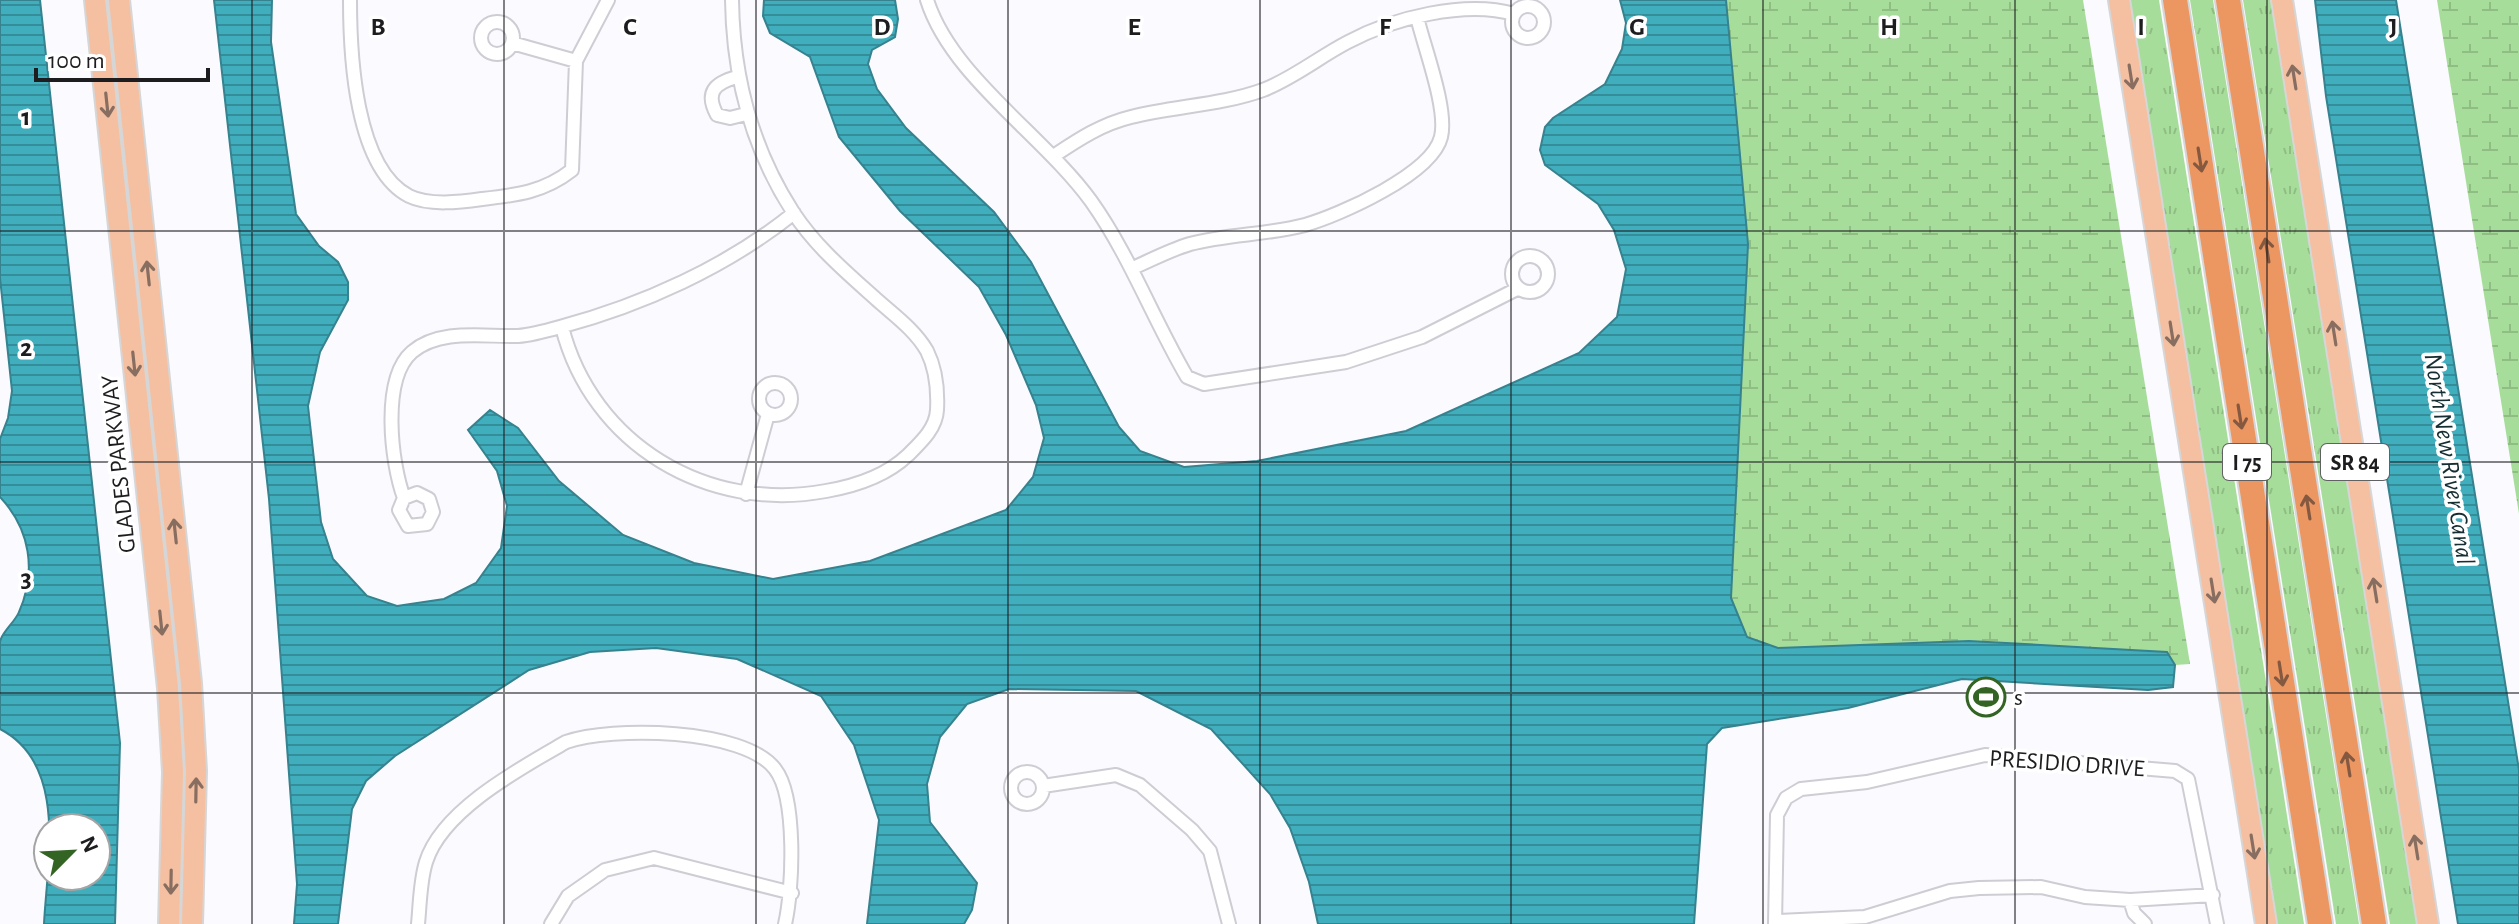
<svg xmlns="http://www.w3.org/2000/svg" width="2519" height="924" viewBox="0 0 2519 924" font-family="'Alegreya Sans',sans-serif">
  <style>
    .grass { fill: url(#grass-tufts) }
    .wetland { fill: url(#wetland-marsh) }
    .water { fill: url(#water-rules); stroke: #36828e; stroke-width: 2; fill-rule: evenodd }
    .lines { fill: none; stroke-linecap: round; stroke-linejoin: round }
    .minor-casing { stroke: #cecdd4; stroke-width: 16 }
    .primary-casing { stroke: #d6d6d7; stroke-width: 24 }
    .motorway-casing { stroke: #d6d6d7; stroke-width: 28 }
    .minor { stroke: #fff; stroke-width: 12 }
    .primary { stroke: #f4c0a1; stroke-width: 20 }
    .motorway { stroke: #ec9662; stroke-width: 24 }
    .oneway { stroke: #886e60 }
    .oneway2 { stroke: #845940 }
    .grid { fill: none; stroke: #1d1c1f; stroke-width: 2; stroke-opacity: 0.55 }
    .labels { text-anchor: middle; stroke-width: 7; stroke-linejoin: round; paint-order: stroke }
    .shield { fill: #fff; stroke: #616062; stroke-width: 2 }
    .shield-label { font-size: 22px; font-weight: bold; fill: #1d1c1f }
    .street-label { font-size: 24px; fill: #1d1c1f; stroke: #fff }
    .poi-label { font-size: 24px; fill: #1d1c1f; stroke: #fff; text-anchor: start }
    .water-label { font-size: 26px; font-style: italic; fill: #162e32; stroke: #fff }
    .grid-label { font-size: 26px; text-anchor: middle; font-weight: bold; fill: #1d1c1f; stroke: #fff; stroke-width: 7; stroke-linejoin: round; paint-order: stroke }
  </style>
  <defs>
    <pattern id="grass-tufts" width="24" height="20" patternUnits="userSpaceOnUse" patternTransform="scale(2)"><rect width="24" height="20" fill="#a7dd9a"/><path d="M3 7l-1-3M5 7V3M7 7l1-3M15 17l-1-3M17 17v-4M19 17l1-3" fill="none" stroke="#8fbd84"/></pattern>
    <pattern id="wetland-marsh" width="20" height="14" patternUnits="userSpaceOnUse" patternTransform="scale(2)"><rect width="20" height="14" fill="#a7dd9a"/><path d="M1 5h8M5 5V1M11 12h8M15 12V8" fill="none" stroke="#8fbd84"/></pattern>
    <pattern id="water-rules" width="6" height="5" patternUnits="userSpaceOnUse" patternTransform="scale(2)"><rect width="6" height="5" fill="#41aebe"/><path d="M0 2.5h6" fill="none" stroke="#368d9a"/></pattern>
  </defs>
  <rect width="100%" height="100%" fill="#fafaff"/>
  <!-- grass -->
  <path class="grass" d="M 2128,0 L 2159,0 L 2304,924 L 2273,924 Z
    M 2190,0 L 2213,0 L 2359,924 L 2336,924 Z
    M 2243,0 L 2275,0 L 2421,924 L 2390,924 Z"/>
  <!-- wetland -->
  <path class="wetland" d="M 1726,0 L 2083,0 L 2190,664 L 2175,665 L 2166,652 L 1969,641 L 1778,648 L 1747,638 L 1731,598 L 1748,244 Z
    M 2437,0 L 2519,0 L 2519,514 Z"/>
  <!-- water -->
  <path class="water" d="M 0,0 L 40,0 L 120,743 L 115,924 L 44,924 C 47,862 68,764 0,729 C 0,701 0,670 0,642 C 1,633 15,622 19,612 C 37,571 30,529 0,497 L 0,439 L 8,418 L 12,391 L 0,278 ZM 48,828 L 96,828 L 96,876 L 48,876 Z
    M 214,0 L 272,0 L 271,42 L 296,214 L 319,246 L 338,262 L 348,282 L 348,300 L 320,352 L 308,406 L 321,522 L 333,559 L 367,596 L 397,606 L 444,599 L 476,583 L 501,548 L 507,506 L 497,471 L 468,430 L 490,410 L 518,428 L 559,481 L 623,535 L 694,563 L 773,579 L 870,561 L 1006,510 L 1033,477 L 1044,438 L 1036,405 L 1006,335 L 979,287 L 900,211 L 839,137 L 810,57 L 770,33 L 763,16 L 764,0 L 895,0 L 898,19 L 895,37 L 872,50 L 868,64 L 877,89 L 906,128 L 994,212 L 1031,262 L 1119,427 L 1140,451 L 1184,467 L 1257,461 L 1406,431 L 1579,353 L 1617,317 L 1626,269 L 1614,230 L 1598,204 L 1545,165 L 1540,150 L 1545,127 L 1553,118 L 1605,84 L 1622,49 L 1626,23 L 1620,0 L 1726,0 L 1748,244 L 1731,598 L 1747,637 L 1778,648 L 1969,641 L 2167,652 L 2175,665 L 2173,687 L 2148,690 L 1962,679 L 1848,708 L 1722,728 L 1707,744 L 1694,924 L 1318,924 L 1309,882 L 1290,828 L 1270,794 L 1211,729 L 1136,691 L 1009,689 L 967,704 L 940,737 L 927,784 L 930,822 L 977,883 L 972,910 L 964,924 L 867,924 L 879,820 L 854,745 L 821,696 L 737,659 L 656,648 L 590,652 L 529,670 L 395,756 L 366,781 L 352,809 L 338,924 L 294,924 L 297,884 L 269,499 Z
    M 2315,0 L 2396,0 L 2519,770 L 2519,924 L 2458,924 L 2326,96 Z"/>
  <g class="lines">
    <!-- minor casing -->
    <g class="minor-casing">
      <path id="minor" d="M 350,0 C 350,55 355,168 409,196 C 429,206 461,202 482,199 C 517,195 544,192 572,170 L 576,61 L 608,0
        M 927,0 C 951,76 1042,134 1091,201 C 1130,256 1153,319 1187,377 L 1204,384 L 1346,362 L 1422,337 L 1519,288
        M1512 22a16 16 0 1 1 32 0a16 16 0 1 1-32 0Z
        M481 38a16 16 0 1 1 32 0a16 16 0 1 1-32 0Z
        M 512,43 L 576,61
        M 737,77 C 714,83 705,93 717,115 L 730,118 L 746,114
        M 1055,155 C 1079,139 1102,124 1131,117 C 1174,106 1222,105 1263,90 C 1294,78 1319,57 1348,42 C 1393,18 1465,0 1514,14
        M1512 274a18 18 0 1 1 36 0a18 18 0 1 1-36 0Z
        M 1133,268 C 1151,260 1170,250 1190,244 C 1227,234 1267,235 1305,225 C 1340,215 1432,174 1441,137 C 1448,109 1424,47 1417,17
        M 562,327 C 592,445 708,513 826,491 C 855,486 886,476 908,455 C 920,443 936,429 937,410 C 938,391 936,369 927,351 C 915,330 894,315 876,299 C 847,273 815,246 793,212 C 751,147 733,77 732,0
        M759 399a16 16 0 1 1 32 0a16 16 0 1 1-32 0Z
        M 746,494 L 768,414
        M 404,498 L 417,493 L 429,499 L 433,512 L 427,524 L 408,526 L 399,510 L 404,498 C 391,463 381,379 412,352 C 440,328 484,337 518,336 C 531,335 546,331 560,327 C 642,305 727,267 794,213
        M1011 788a16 16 0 1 1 32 0a16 16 0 1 1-32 0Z
        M 1043,786 L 1116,775 L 1140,785 L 1192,830 L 1210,851 L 1229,924
        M 2130,900 L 2134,913 L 2145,924
        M 1776,921 L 1865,917 L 1950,891 L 1979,888 L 2041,887 L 2085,897 L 2130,900 L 2213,895
        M 418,924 C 420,904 420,881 426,862 C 442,810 521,768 566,742 C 611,726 744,728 775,769 C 797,797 793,890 785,924
        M 551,924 L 568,896 L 605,870 L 654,858 L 792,893
        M 1775,924 L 1777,815 L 1786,798 L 1801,789 L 1867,782 L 1985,755 L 2175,771 L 2188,779 L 2217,924"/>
    </g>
    <!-- primary casing -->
    <g class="primary-casing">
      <path id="primary" d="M 95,0 L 168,688 L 173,772 L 169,924
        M 119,0 L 191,683 L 196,771 L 192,924
        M 2119,0 L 2266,924
        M 2282,0 L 2428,924"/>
    </g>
    <!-- motorway casing -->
    <g class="motorway-casing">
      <path id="motorway" d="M 2175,0 L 2320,924
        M 2228,0 L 2374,924"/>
    </g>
    <!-- minor -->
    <use href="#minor" class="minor"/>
    <!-- primary -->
    <use href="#primary" class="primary"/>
    <!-- motorway -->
    <use href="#motorway" class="motorway"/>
  </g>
  <!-- one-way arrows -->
  <defs><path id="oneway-shaft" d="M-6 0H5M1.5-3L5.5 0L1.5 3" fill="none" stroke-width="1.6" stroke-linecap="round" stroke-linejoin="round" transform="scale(2)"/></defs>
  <g class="oneway">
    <use href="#oneway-shaft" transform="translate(2131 77) rotate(81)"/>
    <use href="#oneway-shaft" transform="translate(2294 77) rotate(-99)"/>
    <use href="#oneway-shaft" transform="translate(107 105) rotate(84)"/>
    <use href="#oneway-shaft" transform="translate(148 273) rotate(-96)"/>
    <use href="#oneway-shaft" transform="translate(2334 333) rotate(-99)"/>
    <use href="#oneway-shaft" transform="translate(2172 334) rotate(81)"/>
    <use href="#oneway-shaft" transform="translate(134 364) rotate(84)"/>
    <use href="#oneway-shaft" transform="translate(175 531) rotate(-96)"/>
    <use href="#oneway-shaft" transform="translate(2375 590) rotate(-99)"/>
    <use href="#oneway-shaft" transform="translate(2213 591) rotate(81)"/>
    <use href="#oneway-shaft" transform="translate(161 623) rotate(84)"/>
    <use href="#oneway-shaft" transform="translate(196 790) rotate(-89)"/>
    <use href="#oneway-shaft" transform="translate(2253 847) rotate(81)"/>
    <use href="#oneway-shaft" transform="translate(2416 847) rotate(-99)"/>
    <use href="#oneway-shaft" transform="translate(171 882) rotate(91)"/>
  </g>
  <g class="oneway2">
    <use href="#oneway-shaft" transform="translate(2200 160) rotate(81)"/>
    <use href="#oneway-shaft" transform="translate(2267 250) rotate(-99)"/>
    <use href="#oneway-shaft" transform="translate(2240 417) rotate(81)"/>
    <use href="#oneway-shaft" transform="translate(2308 507) rotate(-99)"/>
    <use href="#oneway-shaft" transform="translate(2281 674) rotate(81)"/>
    <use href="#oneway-shaft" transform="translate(2348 764) rotate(-99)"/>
  </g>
  <!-- grid -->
  <path class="grid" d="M 252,0 L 252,924M 504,0 L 504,924M 756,0 L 756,924M 1008,0 L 1008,924M 1260,0 L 1260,924M 1511,0 L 1511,924M 1763,0 L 1763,924M 2015,0 L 2015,924M 2267,0 L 2267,924M 0,231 L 2519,231M 0,462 L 2519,462M 0,693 L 2519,693"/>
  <!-- icons -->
  <defs>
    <g id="stadium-ring" transform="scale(2)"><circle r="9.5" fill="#fff" stroke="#346424" stroke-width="1.5"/><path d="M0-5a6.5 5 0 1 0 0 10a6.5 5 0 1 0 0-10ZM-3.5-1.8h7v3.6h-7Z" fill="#346424"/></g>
  </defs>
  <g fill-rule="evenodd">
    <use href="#stadium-ring" x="1986" y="697"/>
  </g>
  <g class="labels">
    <!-- shield labels -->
    <g class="shield">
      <rect x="2223" y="444" width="48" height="36" rx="6"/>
      <rect x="2321" y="444" width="68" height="36" rx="6"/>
    </g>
    <g class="shield-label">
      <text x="2247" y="470">I 75</text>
      <text x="2355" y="470">SR 84</text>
    </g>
    <!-- street labels -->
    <g class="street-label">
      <text transform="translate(118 464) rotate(-96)" y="8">GLADES PARKWAY</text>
      <text transform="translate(2067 763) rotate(4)" y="8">PRESIDIO DRIVE</text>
    </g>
    <!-- poi labels -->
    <g class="poi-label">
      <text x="2014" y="705">s</text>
    </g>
    <!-- water labels -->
    <g class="water-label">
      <text transform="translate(2450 459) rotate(81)" y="9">North New River Canal</text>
    </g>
  </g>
  <g class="grid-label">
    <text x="378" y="35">B</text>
    <text x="630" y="35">C</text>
    <text x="882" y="35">D</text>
    <text x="1134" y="35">E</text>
    <text x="1385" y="35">F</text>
    <text x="1637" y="35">G</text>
    <text x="1889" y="35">H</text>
    <text x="2141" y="35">I</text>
    <text x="2393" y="35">J</text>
    <text x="26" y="125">1</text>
    <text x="26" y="356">2</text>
    <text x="26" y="587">3</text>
  </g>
  <!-- north arrow -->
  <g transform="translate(72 852) rotate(66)"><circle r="38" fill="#ffffff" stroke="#a5a4a5" stroke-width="2"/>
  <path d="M0-6L14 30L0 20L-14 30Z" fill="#346424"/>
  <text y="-12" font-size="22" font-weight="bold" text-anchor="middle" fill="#1d1c1f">N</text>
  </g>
  <!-- scale -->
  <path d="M36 68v12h172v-12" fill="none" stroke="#1d1c1f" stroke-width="4"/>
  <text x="48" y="68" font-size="24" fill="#1d1c1f" stroke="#ffffff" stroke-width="6" paint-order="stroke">100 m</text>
</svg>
